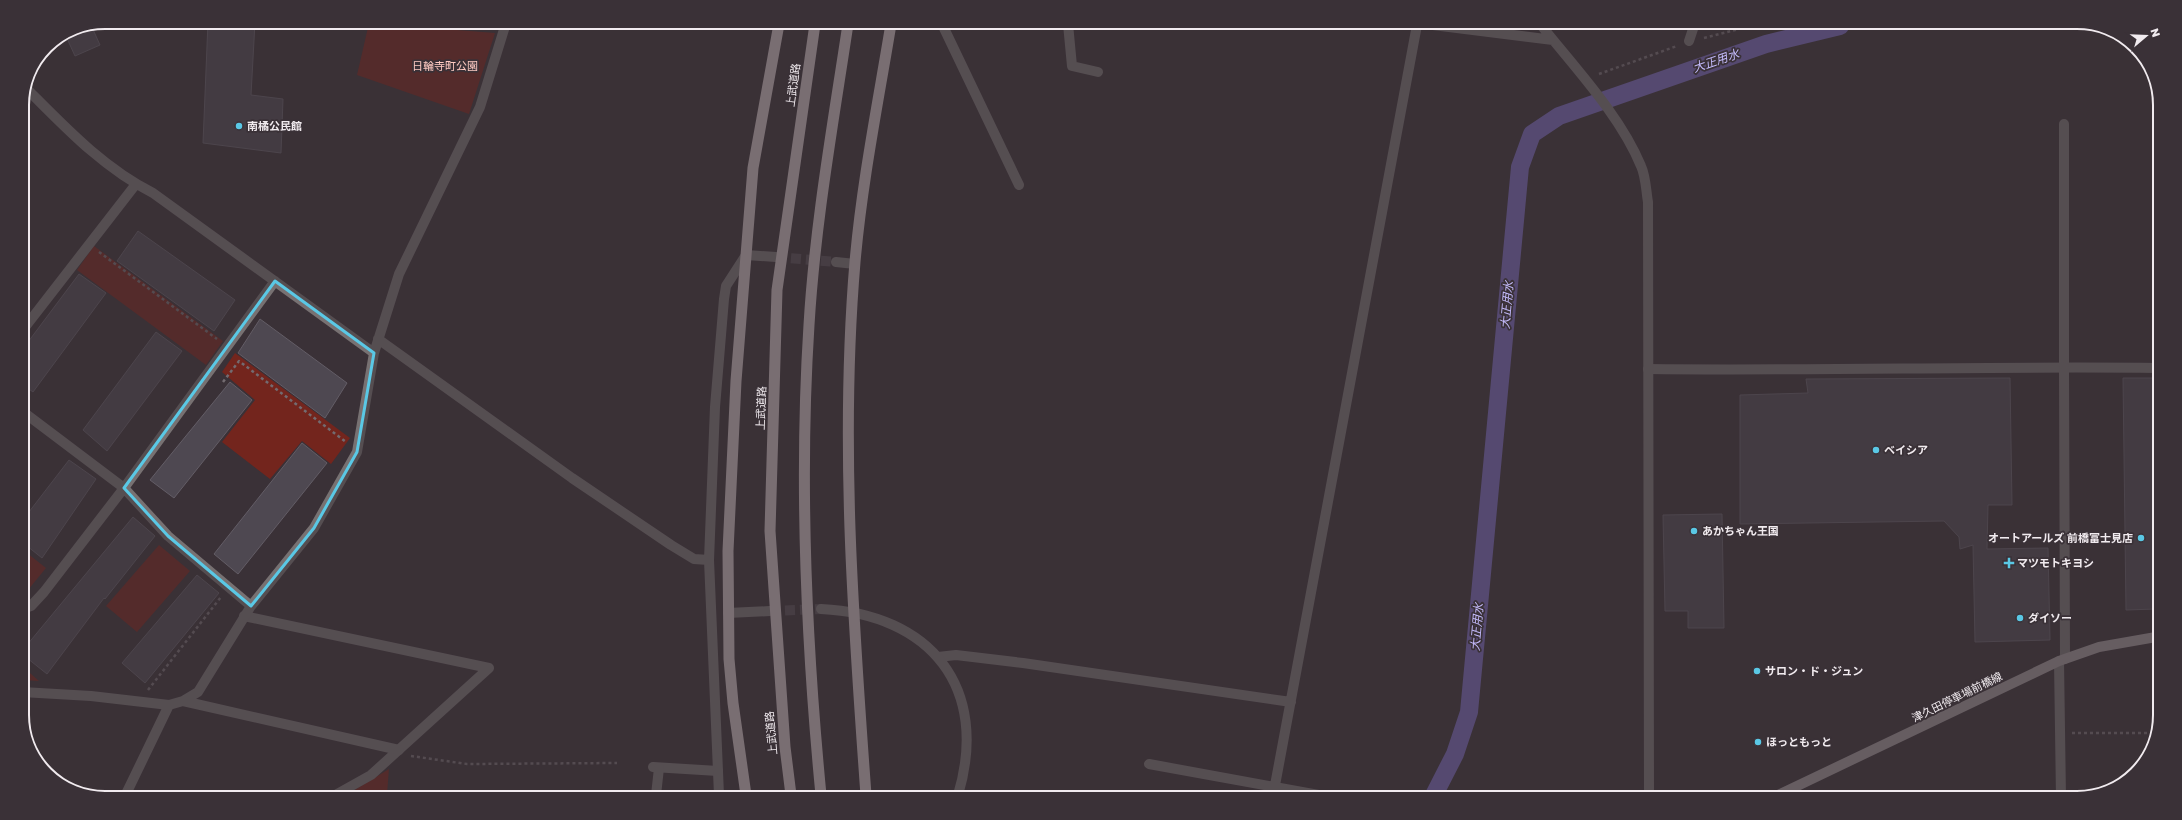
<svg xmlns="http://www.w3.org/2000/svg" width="2182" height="820" viewBox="0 0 2182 820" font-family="'Golos Text','Noto Sans JP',sans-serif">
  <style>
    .green { fill: #73251d }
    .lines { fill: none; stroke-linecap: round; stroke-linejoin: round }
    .canal { stroke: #7667b6; stroke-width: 18 }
    .building { fill: #4e4851; stroke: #635d66 }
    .minor-tunnel { stroke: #554d53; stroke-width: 10; stroke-dasharray: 10 5; stroke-linecap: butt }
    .tertiary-tunnel { stroke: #554d53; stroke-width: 10; stroke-dasharray: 10 5; stroke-linecap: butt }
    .path { stroke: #736b70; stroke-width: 2.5; stroke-dasharray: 3 3; stroke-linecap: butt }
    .service { stroke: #777172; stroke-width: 10 }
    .minor { stroke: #777172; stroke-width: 10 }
    .tertiary { stroke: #777172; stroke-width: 10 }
    .secondary { stroke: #9c9395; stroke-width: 10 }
    .trunk { stroke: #c6b8bb; stroke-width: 11 }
    .marked { fill: none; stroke: #5ac8e5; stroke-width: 3; stroke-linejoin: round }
    .poi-dot { fill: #5ac8e5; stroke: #3a3137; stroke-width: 1.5 }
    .labels { text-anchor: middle; stroke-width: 3.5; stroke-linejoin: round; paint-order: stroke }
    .park-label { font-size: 11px; fill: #fecac2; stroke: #3a3137 }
    .street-label { font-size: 11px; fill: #f1ebef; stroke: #3a3137 }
    .poi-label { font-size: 11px; font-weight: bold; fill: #f1ebef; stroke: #3a3137; text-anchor: start }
    .water-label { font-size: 12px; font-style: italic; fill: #c3bafa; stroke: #3a3137 }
    .rim { fill: none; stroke: #f1ebef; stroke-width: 2 }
  </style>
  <rect width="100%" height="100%" fill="#3a3137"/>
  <!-- green -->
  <path class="green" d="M 369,23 L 495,33 L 469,114 L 357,75 Z
    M 94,246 L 223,341 L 206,365 L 77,270 Z
    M 235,353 L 350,438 L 331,464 L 302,441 L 270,479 L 222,442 L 255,400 L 222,372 Z
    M 159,545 L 190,571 L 137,632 L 106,606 Z
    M 22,549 L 46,568 L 28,590 L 22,592 Z
    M 22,666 L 39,681 L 22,680 Z
    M 389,769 L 387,794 L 348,794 Z"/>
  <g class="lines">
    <!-- canal -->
    <path class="canal" d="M 1433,797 L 1455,754 L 1469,712 L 1520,167 L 1532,134 L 1559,116 L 1766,44 L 1840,26"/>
  </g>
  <!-- building -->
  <path class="building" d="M 208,22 L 255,22 L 251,95 L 283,99 L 281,153 L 203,143 Z
    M 91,25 L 100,45 L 75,56 L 65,34 L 74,28 Z
    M 138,231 L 235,300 L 214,331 L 117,261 Z
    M 79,274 L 106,293 L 33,392 L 22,384 L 22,350 Z
    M 260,319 L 347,383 L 325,418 L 238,353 Z
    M 156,332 L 182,351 L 107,451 L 83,430 Z
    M 2010,378 L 2012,505 L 1988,505 L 1987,549 L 2048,548 L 2050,640 L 1975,642 L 1973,545 L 1960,549 L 1959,537 L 1944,521 L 1740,524 L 1740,395 L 1808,393 L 1806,379 Z
    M 2123,378 L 2156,378 L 2156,609 L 2126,610 Z
    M 230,382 L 252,400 L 174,498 L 150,480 Z
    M 302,443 L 327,463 L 238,574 L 214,554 Z
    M 69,460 L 96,479 L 42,558 L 22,542 L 22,521 Z
    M 1722,514 L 1724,628 L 1688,628 L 1688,611 L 1665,611 L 1663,515 Z
    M 133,517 L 155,536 L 105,599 L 104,598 L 47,674 L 22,654 L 22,651 Z
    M 197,575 L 219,593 L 145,683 L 122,663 Z"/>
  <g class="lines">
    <!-- minor-tunnel -->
    <path class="minor-tunnel" d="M 776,257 L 836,262"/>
    <!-- tertiary-tunnel -->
    <path class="tertiary-tunnel" d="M 770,611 L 821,609"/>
    <!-- path -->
    <path class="path" d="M 1704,38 L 1750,26
      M 1599,74 L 1677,46
      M 99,252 L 217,339
      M 223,382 L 239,361 L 346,442
      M 148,690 L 221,597
      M 2072,733 L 2156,733
      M 411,756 L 467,764 L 617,763"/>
    <!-- service -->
    <path class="service" d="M 2064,367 L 2064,124
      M 1648,369 C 1818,371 1988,366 2158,368
      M 244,616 L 489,668
      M 653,767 L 718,771
      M 337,794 L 371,775 L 489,668"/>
    <!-- minor -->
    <path class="minor" d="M 942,24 L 1019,185
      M 1068,24 L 1072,66 L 1098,72
      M 1433,25 L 1553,40
      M 1541,25 C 1575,68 1620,115 1641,166 C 1646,177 1646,191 1648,202 L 1649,797
      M 1689,41 L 1694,26
      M 25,87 C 64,126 103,168 153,193 L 374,353
      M 836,262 L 855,264
      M 22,331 L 136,184
      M 378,339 L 572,478 L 671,545 L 694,559 L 709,560
      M 2064,367 L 2065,659
      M 22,411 L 124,488 L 168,536 L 251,606
      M 22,609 L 31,606 L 44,592 L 124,488 L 275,281
      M 938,657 L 956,655 L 1023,663 L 1291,702
      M 2059,661 L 2061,798
      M 22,692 L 91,696 L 169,705
      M 183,701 L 399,750
      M 1149,764 L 1324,796
      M 126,794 L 169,705 L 183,701 L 198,692 L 251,606 L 314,528 L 357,452 L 374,353 L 399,274 L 480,107 L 506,23
      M 656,795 L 659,768
      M 719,795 L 709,560 L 715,407 L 724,299 L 726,286 L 746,255 L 776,257
      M 1273,796 L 1417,25"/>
    <!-- tertiary -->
    <path class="tertiary" d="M 821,609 C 931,614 990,688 958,795
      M 728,613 L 770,611"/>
    <!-- secondary -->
    <path class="secondary" d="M 1774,797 L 2059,661 L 2099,647 L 2156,637"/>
    <!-- trunk -->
    <path class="trunk" d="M 746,795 L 733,703 L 729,659 L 728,551 L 736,381 L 753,168 L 779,24
      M 791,795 L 785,747 L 770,531 L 777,290 L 815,24
      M 821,795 C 806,640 799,481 809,325 C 815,224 833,124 848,24
      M 866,795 C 853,618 840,440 855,262 C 862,182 878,103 891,24"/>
  </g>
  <!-- marked area -->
  <path d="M0 0H2182V820H0ZM 275,281 L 374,353 L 357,452 L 314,528 L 251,606 L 168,536 L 124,488 Z" fill="#3a3137" fill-opacity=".55" fill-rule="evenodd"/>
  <path class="marked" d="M 275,281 L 374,353 L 357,452 L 314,528 L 251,606 L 168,536 L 124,488 Z"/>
  <!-- markers -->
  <g class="poi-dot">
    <circle cx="239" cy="126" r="4"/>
    <circle cx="1876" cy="450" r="4"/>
    <circle cx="1694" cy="531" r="4"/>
    <circle cx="2141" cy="538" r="4"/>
    <path d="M2007 557h4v4h4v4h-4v4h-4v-4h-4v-4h4z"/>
    <circle cx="2020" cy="618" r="4"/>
    <circle cx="1757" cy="671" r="4"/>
    <circle cx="1758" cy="742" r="4"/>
  </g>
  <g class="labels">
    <!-- park labels -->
    <g class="park-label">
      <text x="445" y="70">日輪寺町公園</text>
    </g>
    <!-- street labels -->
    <g class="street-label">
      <text transform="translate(793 85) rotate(-82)" y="4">上武道路</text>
      <text transform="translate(761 408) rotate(-88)" y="4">上武道路</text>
      <text transform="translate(1957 697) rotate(-26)" y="4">津久田停車場前橋線</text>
      <text transform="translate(771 733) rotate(-95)" y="4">上武道路</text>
    </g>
    <!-- poi labels -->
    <g class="poi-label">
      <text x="247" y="130">南橘公民館</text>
      <text x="1884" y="454">ベイシア</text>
      <text x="1702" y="535">あかちゃん王国</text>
      <text x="2133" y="542" text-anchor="end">オートアールズ 前橋富士見店</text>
      <text x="2017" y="567">マツモトキヨシ</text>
      <text x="2028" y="622">ダイソー</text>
      <text x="1765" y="675">サロン・ド・ジュン</text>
      <text x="1766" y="746">ほっともっと</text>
    </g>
    <!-- water labels -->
    <g class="water-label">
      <text transform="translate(1716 61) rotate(-19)" y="4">大正用水</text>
      <text transform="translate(1507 305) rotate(-85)" y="4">大正用水</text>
      <text transform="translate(1477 627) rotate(-85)" y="4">大正用水</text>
    </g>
  </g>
  <!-- crop -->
  <path d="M0 0H2182V820H0ZM105 29H2077A76 76 0 0 1 2153 105V715A76 76 0 0 1 2077 791H105A76 76 0 0 1 29 715V105A76 76 0 0 1 105 29Z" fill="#3a3137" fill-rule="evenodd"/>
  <path class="rim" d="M105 29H2077A76 76 0 0 1 2153 105V715A76 76 0 0 1 2077 791H105A76 76 0 0 1 29 715V105A76 76 0 0 1 105 29Z"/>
  <!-- north arrow -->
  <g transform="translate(2146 36) rotate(71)" stroke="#3a3137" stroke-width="3" paint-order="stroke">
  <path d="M0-3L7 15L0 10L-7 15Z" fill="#f1ebef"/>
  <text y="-6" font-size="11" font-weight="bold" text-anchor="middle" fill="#f1ebef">N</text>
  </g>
</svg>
